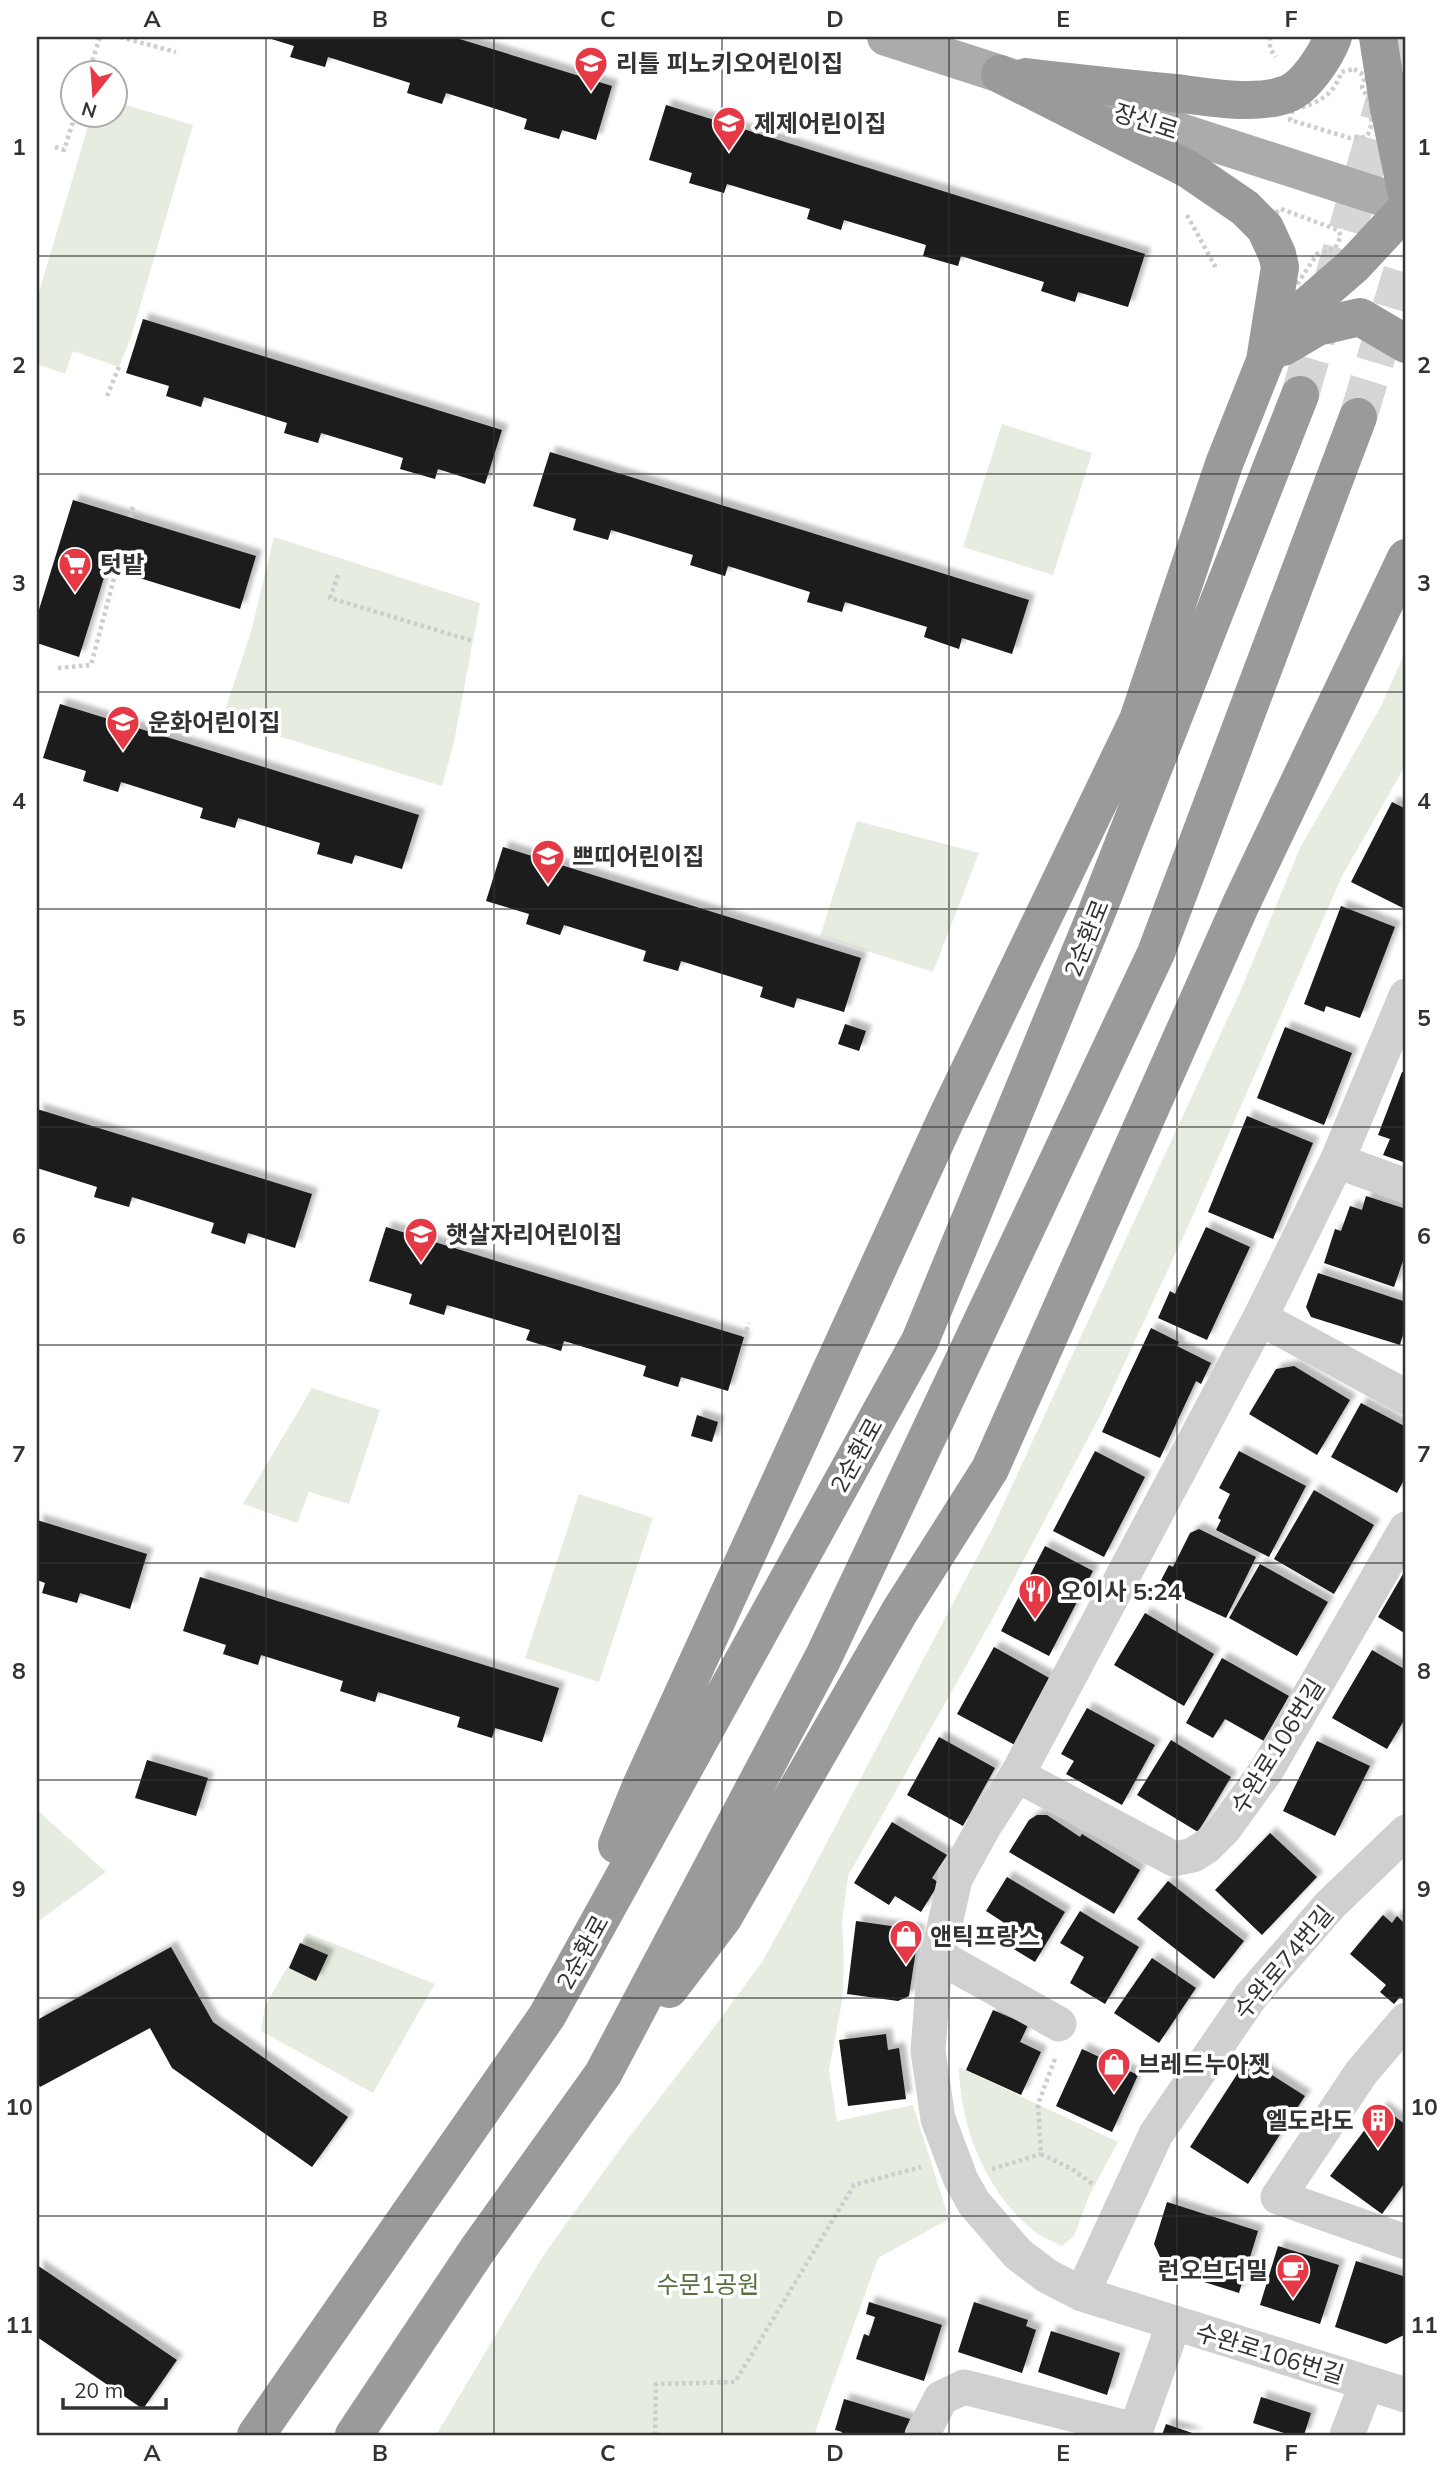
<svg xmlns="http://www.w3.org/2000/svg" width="1443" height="2472" font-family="Mulish,'Noto Sans KR',sans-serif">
<defs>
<filter id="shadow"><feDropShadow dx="6" dy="-6" stdDeviation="2" flood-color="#0004"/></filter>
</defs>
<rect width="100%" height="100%" fill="#fff"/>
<path fill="#e6ecdf" d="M 116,102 L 193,125 L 131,337 L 119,367 L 73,351 L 65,374 L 37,364 L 37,299 L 91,116 L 116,116 Z
M 1002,424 L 1092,453 L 1053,575 L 963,547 Z
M 274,537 L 480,603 L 454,742 L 442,786 L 222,719 L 251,632 Z
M 1406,650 L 1406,758 L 1401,773 L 1343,874 L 1190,1222 L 1101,1414 L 994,1616 L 848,1876 L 842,1923 L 844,1963 L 842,2001 L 829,2070 L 837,2121 L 913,2105 L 949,2219 L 878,2258 L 814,2435 L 436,2435 L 543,2256 L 620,2149 L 709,2034 L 762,1962 L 796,1901 L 992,1529 L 1240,992 L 1300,848 L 1380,708 Z
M 857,821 L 979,853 L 933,972 L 820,936 Z
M 312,1388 L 380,1410 L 349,1504 L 309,1492 L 297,1523 L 243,1504 Z
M 579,1494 L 653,1518 L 599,1682 L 525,1658 Z
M 37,1810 L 106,1872 L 37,1922 Z
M 307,1933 L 435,1984 L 373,2093 L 261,2031 L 265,2006 Z
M 959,2067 L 1118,2142 L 1088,2198 L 1074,2236 L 1062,2246 C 1052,2241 1041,2237 1033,2230 C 986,2192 960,2127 959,2067 Z"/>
<path fill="#1a1a1a" filter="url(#shadow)" d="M 265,37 L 453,37 L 612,86 L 596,140 L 562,130 L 559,139 L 524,129 L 527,119 L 446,93 L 442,104 L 407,93 L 410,83 L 328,57 L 325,67 L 290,57 L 294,46 Z
M 666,105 L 1145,254 L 1128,307 L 1078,292 L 1075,302 L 1041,291 L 1044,282 L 961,256 L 958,266 L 923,256 L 926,245 L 844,220 L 841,230 L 807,219 L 810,209 L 727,184 L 724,193 L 689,183 L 692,173 L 649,160 Z
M 143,319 L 502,430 L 485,484 L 438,469 L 435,479 L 400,469 L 403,458 L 321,433 L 318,443 L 284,433 L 287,423 L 204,397 L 201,407 L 166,396 L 169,386 L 126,373 Z
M 550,452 L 1029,600 L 1012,654 L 962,638 L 959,649 L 924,637 L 927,627 L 845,602 L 842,612 L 807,602 L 810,592 L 728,566 L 725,576 L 690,565 L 693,555 L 611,530 L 608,540 L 573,530 L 576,519 L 533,506 Z
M 73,500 L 256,556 L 240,609 L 107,568 L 79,657 L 37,643 L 37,616 Z
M 60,704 L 419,815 L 402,869 L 355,855 L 352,864 L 317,854 L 320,843 L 238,818 L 235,828 L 200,818 L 203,808 L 121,782 L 118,792 L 83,781 L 86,771 L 43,758 Z
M 1392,802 L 1406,809 L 1406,901 L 1403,908 L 1351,882 Z
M 503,847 L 861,958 L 844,1012 L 797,998 L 794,1008 L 760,997 L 763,987 L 681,961 L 678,971 L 643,961 L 646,951 L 564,925 L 560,935 L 526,924 L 529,914 L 486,901 Z
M 1341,906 L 1395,927 L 1360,1018 L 1326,1006 L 1324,1012 L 1304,1004 Z
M 845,1024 L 866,1031 L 859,1051 L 838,1044 Z
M 1285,1027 L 1352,1053 L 1324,1125 L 1257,1098 Z
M 1402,1072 L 1406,1073 L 1406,1163 L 1383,1155 L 1390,1139 L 1378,1135 Z
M 37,1109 L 312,1194 L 295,1248 L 248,1233 L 245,1244 L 211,1233 L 214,1223 L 132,1197 L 129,1207 L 94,1197 L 97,1187 L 37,1168 Z
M 1247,1116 L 1313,1143 L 1273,1239 L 1208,1212 Z
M 1366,1196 L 1406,1209 L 1406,1252 L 1394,1287 L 1324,1263 L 1335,1229 L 1341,1231 L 1350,1206 L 1362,1210 Z
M 386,1227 L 744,1337 L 728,1391 L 681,1377 L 678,1387 L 643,1376 L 646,1366 L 564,1341 L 561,1351 L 526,1340 L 530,1330 L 447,1305 L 444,1315 L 409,1304 L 412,1294 L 369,1281 Z
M 1206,1227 L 1250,1247 L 1207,1340 L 1158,1318 L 1170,1291 L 1175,1294 Z
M 1318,1273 L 1406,1302 L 1406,1324 L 1400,1345 L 1311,1317 L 1306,1307 Z
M 1151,1328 L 1179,1342 L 1177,1346 L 1211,1363 L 1201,1384 L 1196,1381 L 1160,1458 L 1102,1432 Z
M 1294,1366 L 1350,1400 L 1317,1455 L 1249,1414 L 1276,1369 Z
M 1361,1403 L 1406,1427 L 1406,1476 L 1397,1493 L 1331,1457 Z
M 697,1415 L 718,1422 L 712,1442 L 691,1436 Z
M 1095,1451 L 1145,1477 L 1104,1557 L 1053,1531 Z
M 1239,1451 L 1306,1486 L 1269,1557 L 1216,1530 L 1221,1520 L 1218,1518 L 1230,1494 L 1219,1488 Z
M 1314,1490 L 1374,1525 L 1334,1594 L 1274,1559 Z
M 37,1520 L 147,1554 L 130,1609 L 80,1593 L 77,1603 L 42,1593 L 45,1583 L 37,1580 Z
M 1199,1529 L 1256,1557 L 1226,1618 L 1158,1586 L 1169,1565 L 1173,1567 L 1190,1533 Z
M 1045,1546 L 1093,1571 L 1049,1656 L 1001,1631 Z
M 1260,1564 L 1328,1602 L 1297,1656 L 1229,1618 Z
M 1406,1569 L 1406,1634 L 1378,1617 Z
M 200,1577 L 559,1688 L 542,1742 L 495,1728 L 492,1738 L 457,1727 L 460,1717 L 378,1692 L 375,1702 L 340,1691 L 343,1681 L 261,1655 L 258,1665 L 223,1654 L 226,1645 L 183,1631 Z
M 1145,1613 L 1214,1654 L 1184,1706 L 1114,1665 Z
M 994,1647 L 1051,1679 L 1015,1745 L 957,1714 Z
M 1372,1650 L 1406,1670 L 1406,1717 L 1387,1749 L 1332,1718 Z
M 1222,1658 L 1289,1696 L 1264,1741 L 1225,1719 L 1213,1738 L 1186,1723 Z
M 1087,1708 L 1155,1745 L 1122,1805 L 1066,1774 L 1074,1761 L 1061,1754 Z
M 939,1737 L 995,1768 L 963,1826 L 907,1795 Z
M 1171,1740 L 1231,1777 L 1198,1832 L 1137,1795 Z
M 1317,1741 L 1370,1766 L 1335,1836 L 1283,1811 Z
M 147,1760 L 208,1778 L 196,1816 L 135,1798 Z
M 1037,1815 L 1047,1815 L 1080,1837 L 1082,1834 L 1140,1870 L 1114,1914 L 1009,1852 L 1029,1820 Z
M 892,1822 L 947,1855 L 932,1878 L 939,1883 L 921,1912 L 895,1896 L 889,1905 L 854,1883 Z
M 1270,1833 L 1317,1877 L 1262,1935 L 1215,1890 Z
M 1007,1877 L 1065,1912 L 1035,1962 L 994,1937 L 1003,1922 L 986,1911 Z
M 1168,1881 L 1244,1941 L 1214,1979 L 1137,1919 Z
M 1080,1911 L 1139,1947 L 1105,2004 L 1070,1983 L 1084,1957 L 1060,1943 Z
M 1383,1915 L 1392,1923 L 1397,1916 L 1406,1925 L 1406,2002 L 1400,1997 L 1394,2004 L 1380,1992 L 1386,1985 L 1350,1954 Z
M 856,1921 L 919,1930 L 909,1996 L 898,2001 L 847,1994 Z
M 300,1943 L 328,1955 L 316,1981 L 289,1968 Z
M 171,1947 L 213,2022 L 348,2117 L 312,2167 L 172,2068 L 150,2028 L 40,2087 L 37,2082 L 37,2020 Z
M 1152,1958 L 1196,1988 L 1159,2043 L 1114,2013 Z
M 993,2010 L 1028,2025 L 1020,2042 L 1041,2052 L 1021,2095 L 966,2070 Z
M 886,2034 L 888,2050 L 899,2048 L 906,2099 L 848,2106 L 839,2040 Z
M 1082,2049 L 1138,2075 L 1112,2132 L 1056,2106 Z
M 1247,2059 L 1305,2096 L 1248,2184 L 1190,2147 Z
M 1382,2107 L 1406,2125 L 1406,2181 L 1382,2214 L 1330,2176 Z
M 1167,2202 L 1258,2231 L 1239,2293 L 1166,2270 L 1154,2244 Z
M 1278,2246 L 1339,2265 L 1320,2324 L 1260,2305 Z
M 1356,2261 L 1406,2277 L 1406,2334 L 1386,2344 L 1335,2327 Z
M 37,2265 L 177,2360 L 143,2409 L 37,2337 Z
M 869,2302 L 942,2325 L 924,2381 L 856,2359 L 864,2334 L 869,2336 L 875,2317 L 866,2314 Z
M 974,2302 L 1028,2320 L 1026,2326 L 1036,2330 L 1022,2373 L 958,2352 Z
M 1051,2331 L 1120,2353 L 1107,2395 L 1038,2372 Z
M 1261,2397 L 1311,2413 L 1304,2435 L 1290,2435 L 1253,2423 Z
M 844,2399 L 910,2419 L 905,2435 L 841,2435 L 842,2432 L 835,2430 Z
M 1166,2424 L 1198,2435 L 1162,2435 Z"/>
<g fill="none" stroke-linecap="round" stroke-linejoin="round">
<path stroke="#d6d6d6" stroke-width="38" stroke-dasharray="38 19" stroke-linecap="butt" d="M 1300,395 L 1403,37
M 1358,417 L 1406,259"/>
<path stroke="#cdcdcd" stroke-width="4.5" stroke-dasharray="3.5 3.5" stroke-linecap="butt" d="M 120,37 L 176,52
M 1270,37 L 1270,49 L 1276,57
M 1354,69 L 1361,73 L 1364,80 L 1362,88 C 1371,100 1376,125 1366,137 L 1350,138 L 1290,120 L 1293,109 C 1316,105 1335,95 1341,72 Z
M 88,74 L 100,37
M 55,147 L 64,150 L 75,116
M 1281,209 L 1338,230 L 1341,236 L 1335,249 L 1317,254 L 1296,286 L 1290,284 C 1290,255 1285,242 1269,218 Z
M 1187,215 L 1216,268
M 107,396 L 119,367
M 130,517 L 133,507
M 338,575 L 330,598 L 473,641
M 58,668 L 91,665 L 116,571
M 744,1337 L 749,1323
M 1055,2059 L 1038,2104 L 1041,2154 L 1072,2169 L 1094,2185
M 992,2169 L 1041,2154
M 655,2435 L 656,2384 L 735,2382 L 854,2185 L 921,2167"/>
<path stroke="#d0d0d0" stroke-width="35" d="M 1406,996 L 1337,1161 L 1260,1318 L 1017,1775 L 983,1828 L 955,1879 L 934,1973 L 928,2051 L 938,2119 L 961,2180 L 974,2203 L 1018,2254 L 1047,2276 L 1082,2294 L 1406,2395
M 1337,1161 L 1406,1186
M 1260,1318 L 1406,1397
M 1017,1775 L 1174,1859 L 1193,1855 L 1207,1846 L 1224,1829 L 1266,1771 L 1406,1529
M 938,1956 L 1059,2024
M 1406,2020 L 1361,2073 L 1278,2197 L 1406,2242
M 1082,2294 L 1156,2134 L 1251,1996 L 1330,1905 L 1406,1832
M 922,2435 L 941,2398 L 964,2387 L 1135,2430
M 1134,2435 L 1174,2323
M 1347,2435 L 1367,2383"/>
<path stroke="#ababab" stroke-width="38" d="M 886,37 L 1406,205"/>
<path stroke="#9a9a9a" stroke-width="38" d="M 1378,37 L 1389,108 L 1406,190
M 1026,77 C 1076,83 1125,88 1175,93 C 1208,97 1257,106 1287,94 C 1306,87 1326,55 1333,37
M 1283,347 L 1317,327 L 1360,317 L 1406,344
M 1269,355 L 1293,318 L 1353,266 L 1406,209
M 617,1845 L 641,1786 L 947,1117 L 1138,720 L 1224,464 L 1265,361 L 1280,267 L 1277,254 L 1265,228 L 1245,208 L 1188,169 L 1000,74
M 669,1989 L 723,1918 L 900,1611 L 990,1469 L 1241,904 L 1406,558
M 256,2435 L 547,2016 L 920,1341 L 1096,914 L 1300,395
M 354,2435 L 478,2249 L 603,2074 L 823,1658 L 1156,953 L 1358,417"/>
</g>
<path fill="none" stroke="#333" stroke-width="2" stroke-opacity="0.55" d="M 266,37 L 266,2435M 494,37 L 494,2435M 722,37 L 722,2435M 949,37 L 949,2435M 1177,37 L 1177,2435M 37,256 L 1406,256M 37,474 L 1406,474M 37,692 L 1406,692M 37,909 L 1406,909M 37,1127 L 1406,1127M 37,1345 L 1406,1345M 37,1563 L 1406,1563M 37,1780 L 1406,1780M 37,1998 L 1406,1998M 37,2216 L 1406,2216"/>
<defs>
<symbol id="school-pin" viewBox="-11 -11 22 30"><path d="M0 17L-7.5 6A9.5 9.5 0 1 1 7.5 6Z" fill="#e63946" stroke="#fff"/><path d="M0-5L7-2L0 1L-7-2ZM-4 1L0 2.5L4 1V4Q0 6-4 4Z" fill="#fff"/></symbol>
<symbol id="supermarket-pin" viewBox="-11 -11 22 30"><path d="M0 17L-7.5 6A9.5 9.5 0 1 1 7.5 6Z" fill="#e63946" stroke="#fff"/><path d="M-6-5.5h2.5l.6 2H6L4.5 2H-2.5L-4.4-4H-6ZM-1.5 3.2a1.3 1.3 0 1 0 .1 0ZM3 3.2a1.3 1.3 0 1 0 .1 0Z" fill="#fff"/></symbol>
<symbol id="restaurant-pin" viewBox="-11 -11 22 30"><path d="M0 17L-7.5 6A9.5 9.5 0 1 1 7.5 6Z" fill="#e63946" stroke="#fff"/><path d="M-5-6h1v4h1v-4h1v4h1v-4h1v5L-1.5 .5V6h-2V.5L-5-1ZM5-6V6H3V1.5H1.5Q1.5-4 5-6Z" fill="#fff"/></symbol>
<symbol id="shop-pin" viewBox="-11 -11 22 30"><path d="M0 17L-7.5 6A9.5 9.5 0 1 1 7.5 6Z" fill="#e63946" stroke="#fff"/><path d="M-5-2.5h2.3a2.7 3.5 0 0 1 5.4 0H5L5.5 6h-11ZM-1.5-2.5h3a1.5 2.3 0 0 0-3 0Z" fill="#fff"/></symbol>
<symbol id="building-pin" viewBox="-11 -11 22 30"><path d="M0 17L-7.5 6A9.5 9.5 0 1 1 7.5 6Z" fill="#e63946" stroke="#fff"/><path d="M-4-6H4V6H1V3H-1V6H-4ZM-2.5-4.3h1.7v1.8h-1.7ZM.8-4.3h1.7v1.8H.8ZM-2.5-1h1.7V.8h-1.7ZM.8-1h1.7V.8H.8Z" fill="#fff"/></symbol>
<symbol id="cafe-pin" viewBox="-11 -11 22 30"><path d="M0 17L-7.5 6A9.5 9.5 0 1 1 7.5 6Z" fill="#e63946" stroke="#fff"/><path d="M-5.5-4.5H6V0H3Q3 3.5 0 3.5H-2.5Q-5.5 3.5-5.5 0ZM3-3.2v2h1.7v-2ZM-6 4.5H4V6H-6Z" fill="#fff"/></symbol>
</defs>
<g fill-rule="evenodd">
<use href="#school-pin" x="572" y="44" width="38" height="52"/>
<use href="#school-pin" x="710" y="104" width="38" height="52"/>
<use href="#supermarket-pin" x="56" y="545" width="38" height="52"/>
<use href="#school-pin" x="104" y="703" width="38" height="52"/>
<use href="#school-pin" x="529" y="837" width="38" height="52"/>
<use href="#school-pin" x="402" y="1215" width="38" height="52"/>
<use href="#restaurant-pin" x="1016" y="1572" width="38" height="52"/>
<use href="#shop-pin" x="887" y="1917" width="38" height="52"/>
<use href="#shop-pin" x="1095" y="2045" width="38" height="52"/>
<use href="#building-pin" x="1359" y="2101" width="38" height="52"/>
<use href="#cafe-pin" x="1274" y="2251" width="38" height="52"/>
</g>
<g text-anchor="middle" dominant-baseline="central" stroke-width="7" stroke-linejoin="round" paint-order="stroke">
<g font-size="24" font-weight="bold" fill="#333" stroke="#fff" text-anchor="start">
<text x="616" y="63">리틀 피노키오어린이집</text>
<text x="754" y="123">제제어린이집</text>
<text x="100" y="564">텃밭</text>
<text x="148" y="722">운화어린이집</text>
<text x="572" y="856">쁘띠어린이집</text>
<text x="446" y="1234">햇살자리어린이집</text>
<text x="1060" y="1591">오이사 5:24</text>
<text x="930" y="1936">앤틱프랑스</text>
<text x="1138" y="2064">브레드누아젯</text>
<text x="1354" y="2120" text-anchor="end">엘도라도</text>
<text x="1268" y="2270" text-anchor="end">런오브더밀</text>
</g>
<g font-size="24" fill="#333" stroke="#fff">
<text transform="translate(1146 121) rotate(18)">장신로</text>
<text transform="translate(1086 938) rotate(-68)">2순환로</text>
<text transform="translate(856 1455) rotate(-61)">2순환로</text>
<text transform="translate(1277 1746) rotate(-58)">수완로106번길</text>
<text transform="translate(582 1952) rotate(-61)">2순환로</text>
<text transform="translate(1283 1962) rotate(-50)">수완로74번길</text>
<text transform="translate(1270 2353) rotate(17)">수완로106번길</text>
</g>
<g font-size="24" fill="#56703f" stroke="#fff">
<text x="708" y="2284">수문1공원</text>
</g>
</g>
<rect width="1443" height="2472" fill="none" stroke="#ffffff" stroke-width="77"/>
<g transform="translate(94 94) rotate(197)"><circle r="33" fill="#ffffff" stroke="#adadad" stroke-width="2"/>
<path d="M0-5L12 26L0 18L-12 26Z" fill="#e63946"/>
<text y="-10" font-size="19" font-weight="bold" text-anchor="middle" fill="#333333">N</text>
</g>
<path d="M63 2398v10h103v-10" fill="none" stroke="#333333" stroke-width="3.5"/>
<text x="74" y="2398" font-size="21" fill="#333333" stroke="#ffffff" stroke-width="5" paint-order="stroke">20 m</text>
<rect x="38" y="38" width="1366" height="2396" fill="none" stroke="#333" stroke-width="2.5"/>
<g font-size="23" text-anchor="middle" font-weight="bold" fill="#333">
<text x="152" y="27">A</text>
<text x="380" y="27">B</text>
<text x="608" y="27">C</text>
<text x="835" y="27">D</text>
<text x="1063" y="27">E</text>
<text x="1291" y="27">F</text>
<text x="19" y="155">1</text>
<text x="1424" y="155">1</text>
<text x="19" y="373">2</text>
<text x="1424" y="373">2</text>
<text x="19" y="591">3</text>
<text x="1424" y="591">3</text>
<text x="19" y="809">4</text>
<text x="1424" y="809">4</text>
<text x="19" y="1026">5</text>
<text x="1424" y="1026">5</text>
<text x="19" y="1244">6</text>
<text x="1424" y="1244">6</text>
<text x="19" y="1462">7</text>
<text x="1424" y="1462">7</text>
<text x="19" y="1679">8</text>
<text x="1424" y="1679">8</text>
<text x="19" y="1897">9</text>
<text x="1424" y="1897">9</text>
<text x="19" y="2115">10</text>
<text x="1424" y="2115">10</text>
<text x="19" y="2333">11</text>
<text x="1424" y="2333">11</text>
<text x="152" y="2461">A</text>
<text x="380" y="2461">B</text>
<text x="608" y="2461">C</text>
<text x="835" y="2461">D</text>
<text x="1063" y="2461">E</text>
<text x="1291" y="2461">F</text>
</g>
</svg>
